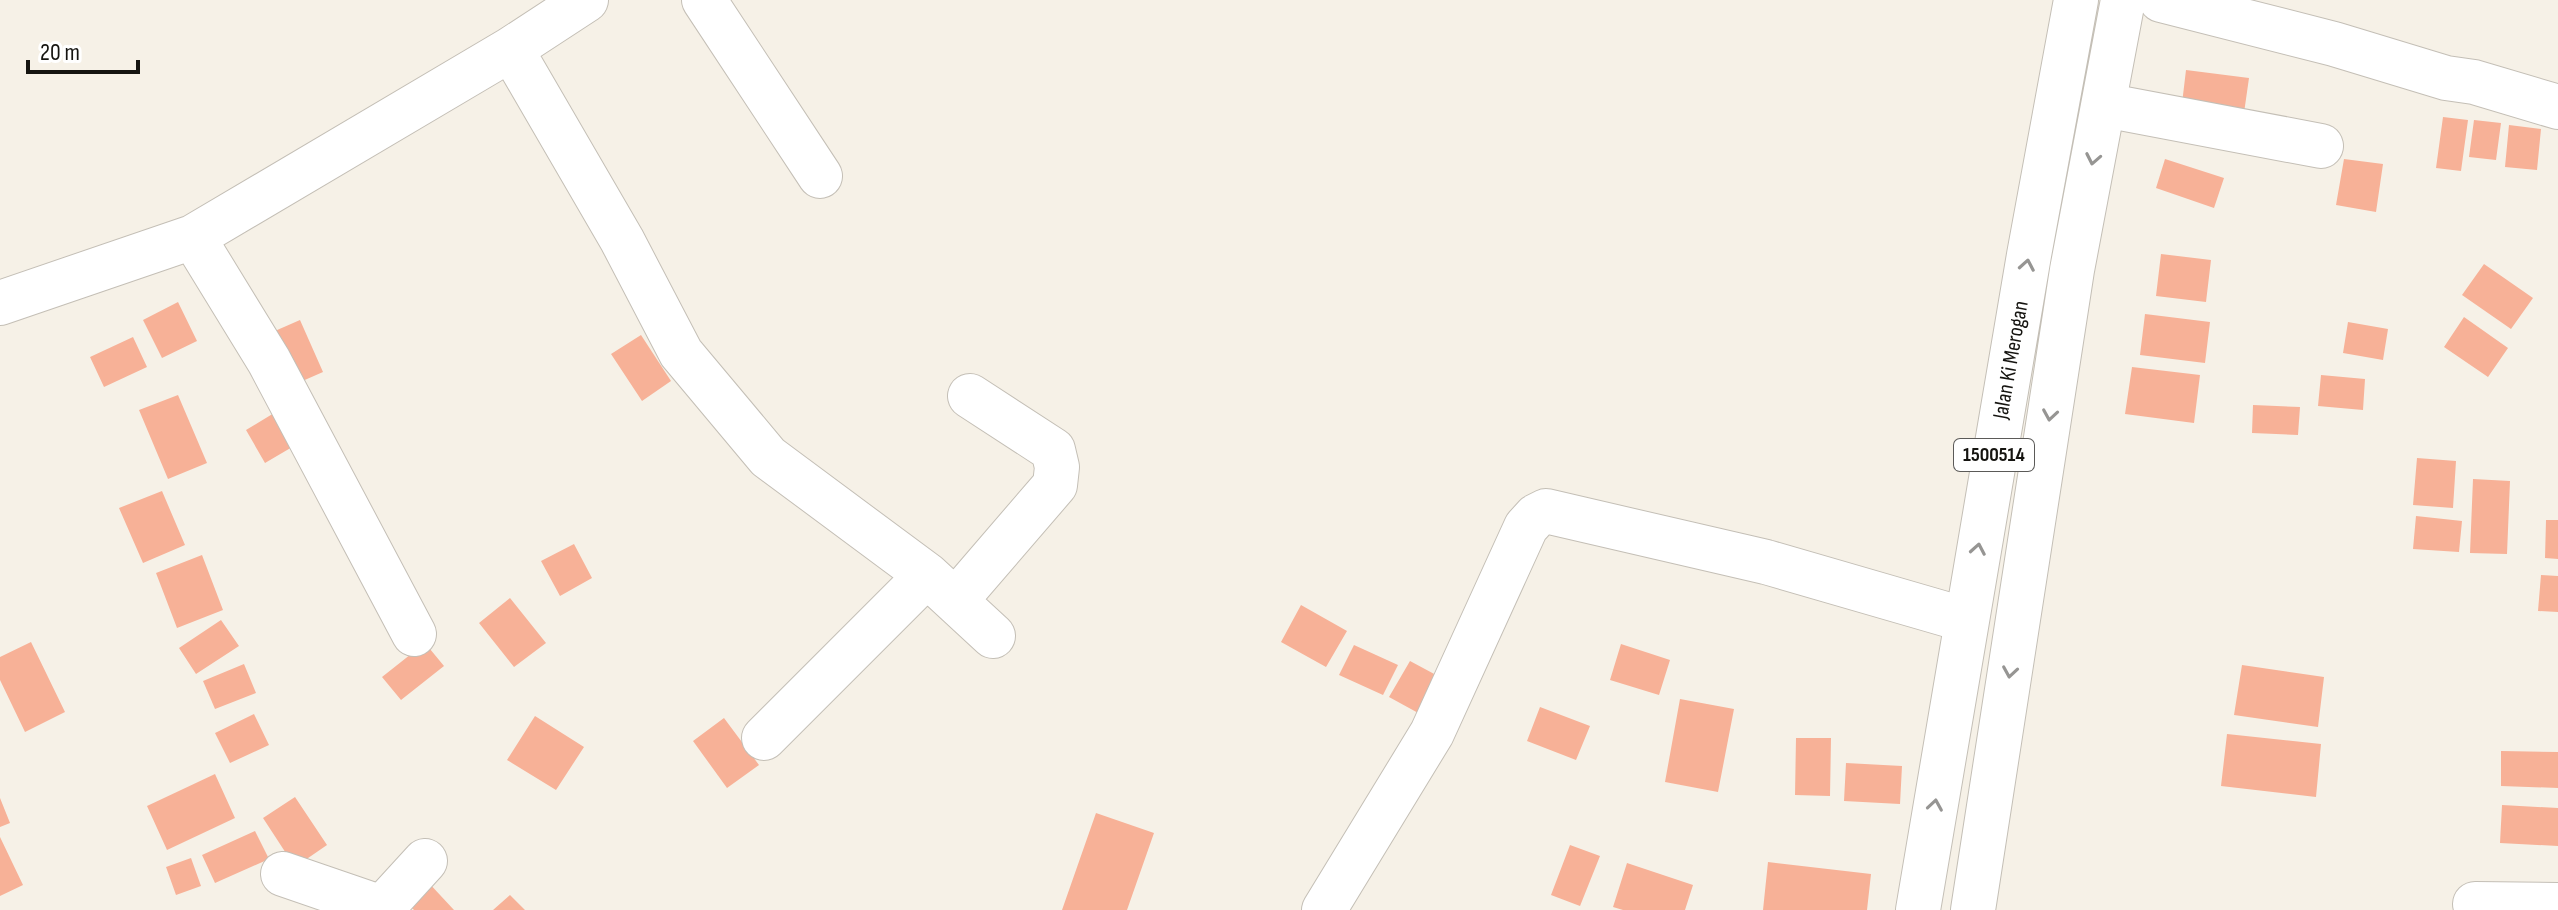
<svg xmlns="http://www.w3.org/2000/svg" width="2558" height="910" font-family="'Sofia Sans Condensed',sans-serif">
<rect width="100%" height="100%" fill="#f6f1e7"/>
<path fill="#f7b197" d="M 2186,70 L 2249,78 L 2243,120 L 2181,112 Z
M 2443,117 L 2468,120 L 2461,171 L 2436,168 Z
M 2474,120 L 2501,123 L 2496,160 L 2469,157 Z
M 2509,125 L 2541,129 L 2537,170 L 2505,167 Z
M 2165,159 L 2224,178 L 2214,208 L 2156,188 Z
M 2344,159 L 2383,164 L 2376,212 L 2336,205 Z
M 2161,254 L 2211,260 L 2206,302 L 2156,296 Z
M 2484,264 L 2533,298 L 2511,329 L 2462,295 Z
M 178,302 L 197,341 L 162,358 L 143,320 Z
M 2145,314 L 2210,322 L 2205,363 L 2140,355 Z
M 2464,317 L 2508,348 L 2488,377 L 2444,347 Z
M 300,320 L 323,372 L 291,386 L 268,334 Z
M 2348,322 L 2388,329 L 2383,360 L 2343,353 Z
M 641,335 L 671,381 L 642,401 L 611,354 Z
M 133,337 L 147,367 L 104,387 L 90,357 Z
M 2132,367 L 2200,375 L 2194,423 L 2125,414 Z
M 2321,375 L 2365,379 L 2363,410 L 2318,406 Z
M 178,395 L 207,463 L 168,479 L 139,410 Z
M 2253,405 L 2300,407 L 2298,435 L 2252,433 Z
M 279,410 L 299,443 L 265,463 L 246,430 Z
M 2417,458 L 2456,461 L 2453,508 L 2413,505 Z
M 2473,479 L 2510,481 L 2507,554 L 2470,553 Z
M 162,491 L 185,545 L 143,563 L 119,508 Z
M 2416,516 L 2462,521 L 2459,552 L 2413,549 Z
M 2546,520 L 2558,520 L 2558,559 L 2545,558 Z
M 574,544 L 592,578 L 560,596 L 541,561 Z
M 202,555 L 223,610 L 177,628 L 156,573 Z
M 2541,575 L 2558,576 L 2558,612 L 2538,611 Z
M 510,598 L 546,643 L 514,667 L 479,623 Z
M 1301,605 L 1347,631 L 1326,667 L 1281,642 Z
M 221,620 L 239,646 L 196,674 L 179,648 Z
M 31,642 L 65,712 L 25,732 L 0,680 L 0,657 Z
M 425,643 L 444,666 L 401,700 L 382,677 Z
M 1621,644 L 1670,660 L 1659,695 L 1610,680 Z
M 1354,645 L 1398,665 L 1383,695 L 1339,675 Z
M 1410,661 L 1451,683 L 1431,720 L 1389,697 Z
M 244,664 L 256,693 L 215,709 L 203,681 Z
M 2242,665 L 2324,677 L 2318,727 L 2234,715 Z
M 1680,699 L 1734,709 L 1718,792 L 1665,782 Z
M 1540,707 L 1590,726 L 1576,760 L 1527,741 Z
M 254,714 L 269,745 L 230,763 L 215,733 Z
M 535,716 L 584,747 L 556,790 L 507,760 Z
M 724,718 L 759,765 L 727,788 L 693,741 Z
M 2227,734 L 2321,744 L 2316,797 L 2221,786 Z
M 1796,738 L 1831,738 L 1830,796 L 1795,795 Z
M 2501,751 L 2558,752 L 2558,788 L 2501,786 Z
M 1846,763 L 1902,766 L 1900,804 L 1844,801 Z
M 215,774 L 235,818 L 167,850 L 147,806 Z
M 295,797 L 327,845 L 295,867 L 263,818 Z
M 0,798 L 10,823 L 0,827 Z
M 2502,805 L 2558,808 L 2558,846 L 2500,843 Z
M 1096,813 L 1154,833 L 1127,910 L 1062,910 Z
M 255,831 L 269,859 L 215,883 L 202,855 Z
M 0,837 L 23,885 L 0,896 Z
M 1570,845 L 1600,856 L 1580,906 L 1551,895 Z
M 191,858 L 201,886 L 176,895 L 166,867 Z
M 1768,862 L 1871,874 L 1867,910 L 1763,910 Z
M 1627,863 L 1693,885 L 1685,910 L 1623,910 L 1613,907 Z
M 427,881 L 454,910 L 414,910 L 405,901 Z
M 510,895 L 525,910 L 493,910 Z"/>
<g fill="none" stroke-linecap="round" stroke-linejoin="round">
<defs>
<path id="minor" d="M 704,0 L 820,176
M 2161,0 L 2334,44 L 2446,78 L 2474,82 L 2558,107
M 511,49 L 622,240 L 681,353 L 768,457 L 927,575 L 993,636
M 2104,105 L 2321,146
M 193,237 L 269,361 L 414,634
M 0,303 L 193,237 L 511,49 L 586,0
M 956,600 L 1055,485 L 1057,467 L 1053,450 L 970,396
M 764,738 L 927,575
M 283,874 L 388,910
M 2475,904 L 2558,905
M 382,908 L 425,861
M 1324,910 L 1432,733 L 1526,527 L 1536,516 L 1546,511 L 1766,562 L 1966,620"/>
<path id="highway" d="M 1918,910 L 2029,255 L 2076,0
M 1973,910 L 2072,270 L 2123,0"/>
</defs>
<use href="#minor" stroke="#c4bfb6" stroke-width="46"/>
<use href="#highway" stroke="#c4bfb6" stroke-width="46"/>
<use href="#minor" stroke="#fff" stroke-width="44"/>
<use href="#highway" stroke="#fff" stroke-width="44"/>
</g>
<defs><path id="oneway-chevron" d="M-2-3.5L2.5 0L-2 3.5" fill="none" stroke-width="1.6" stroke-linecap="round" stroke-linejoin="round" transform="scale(2)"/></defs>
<g stroke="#969593">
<use href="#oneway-chevron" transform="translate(2093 159) rotate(101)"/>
<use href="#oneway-chevron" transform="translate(2027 265) rotate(-80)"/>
<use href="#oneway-chevron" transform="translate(2050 415) rotate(99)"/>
<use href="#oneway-chevron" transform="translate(1978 549) rotate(-80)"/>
<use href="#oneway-chevron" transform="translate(2010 672) rotate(99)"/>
<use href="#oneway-chevron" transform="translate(1935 805) rotate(-81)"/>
</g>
<g text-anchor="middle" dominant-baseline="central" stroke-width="6" stroke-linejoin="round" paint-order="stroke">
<rect fill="#fff" stroke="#5b5a58" stroke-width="2" x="1954" y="439" width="80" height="32" rx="6"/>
<g font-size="20" font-weight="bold" fill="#151410">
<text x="1994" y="455">1500514</text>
</g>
<g font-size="22" fill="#151410" stroke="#fff">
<text transform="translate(2011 360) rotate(-80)">Jalan Ki Merogan</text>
</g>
</g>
<path d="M28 60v12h110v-12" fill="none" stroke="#151410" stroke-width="4"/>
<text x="40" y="60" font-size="24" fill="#151410" stroke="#ffffff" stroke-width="6" paint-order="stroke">20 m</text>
</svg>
